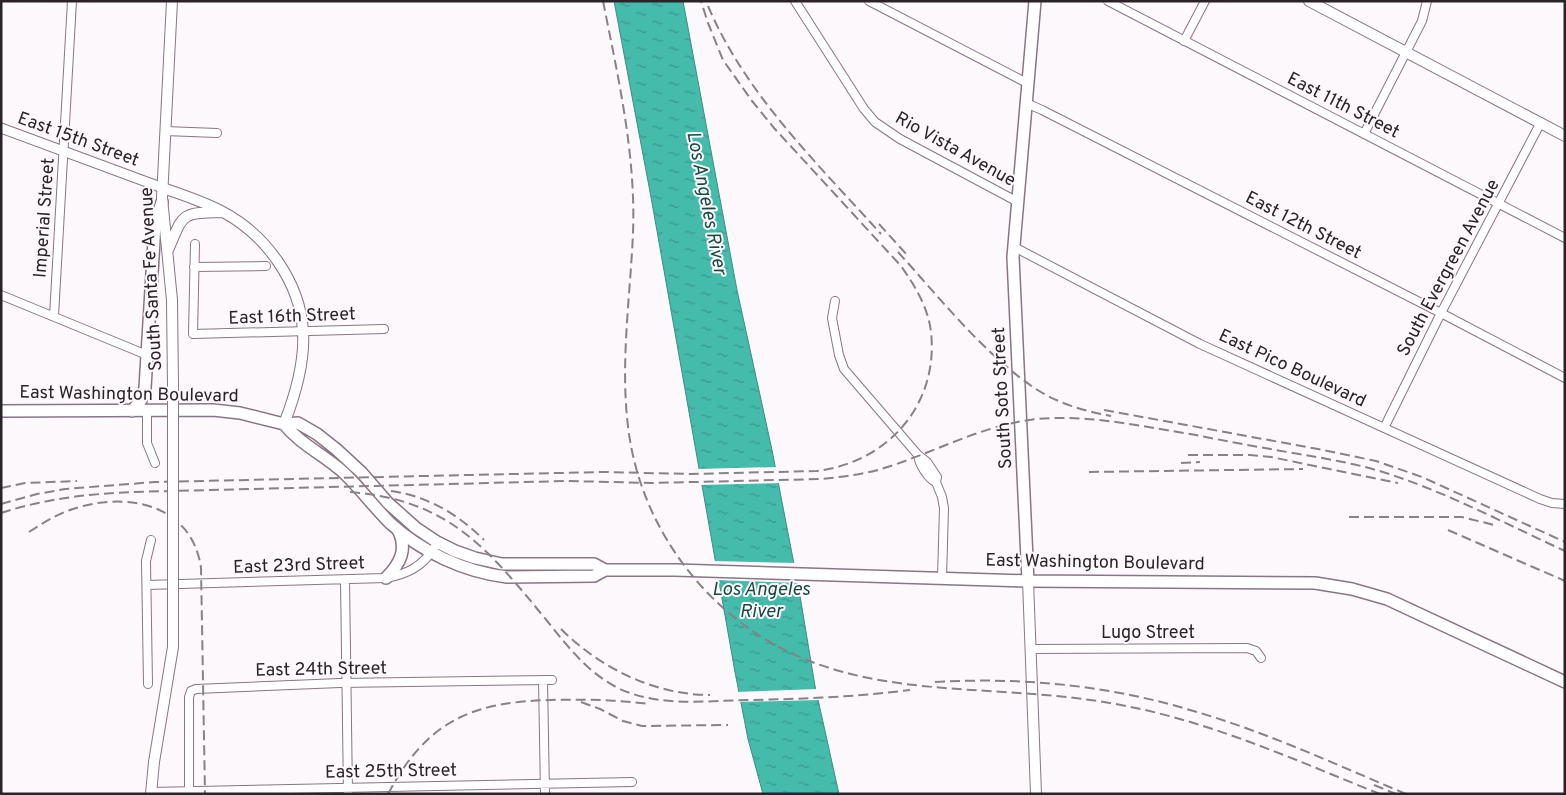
<svg xmlns="http://www.w3.org/2000/svg" width="1566" height="795" font-family="Overpass,sans-serif">
<defs>
<pattern id="water-ripples" width="26" height="14" patternUnits="userSpaceOnUse" patternTransform="scale(1.25)"><rect width="26" height="14" fill="#44bbab"/><path d="M2 4q2-2 4 0t4 0M15 11q2-2 4 0t4 0" fill="none" stroke="#39988b"/></pattern>
</defs>
<rect width="100%" height="100%" fill="#fdf8fc"/>
<path fill="url(#water-ripples)" stroke="#3c8d84" d="M 614,1 L 683,1 L 737,290 L 772,450 L 799,590 L 815,686 L 839,794 L 763,794 L 748,739 L 735,672 L 651,197 Z"/>
<path fill="#fdf8fc" d="M 778,467 L 781,483 L 699,485 L 696,469 Z
M 712,561 L 796,563 L 800,583 L 716,580 Z
M 818,689 L 820,700 L 738,702 L 736,692 Z"/>
<g fill="none" stroke-linecap="round" stroke-linejoin="round">
<defs>
<path id="minor" d="M 795,1 L 864,109 L 875,122 L 900,139 L 1018,202
M 869,1 L 1027,83
M 1108,1 L 1565,238
M 1184,41 L 1205,1
M 1026,103 L 1042,110 L 1441,313 L 1565,378
M 165,131 L 217,133
M 1364,134 L 1422,21 L 1427,1
M 195,244 L 193,334 L 384,329
M 1014,247 L 1200,344 L 1540,499 L 1552,503 L 1565,504
M 194,267 L 266,266
M 1,295 L 147,355
M 835,301 L 832,318 L 839,355 L 844,369 L 918,455 L 927,462 L 937,477 L 936,482 L 942,497 L 944,508 L 942,578
M 54,316 L 72,1
M 147,411 L 147,443 L 155,463
M 1384,428 L 1441,313 L 1541,122
M 918,455 C 919,464 928,479 936,482
M 345,580 L 348,794
M 147,585 L 386,578 C 407,574 422,567 434,548
M 1031,649 L 1247,648 L 1256,651 L 1261,658
M 543,680 L 545,794
M 148,684 L 146,561 L 151,540
M 151,792 L 632,782
M 189,792 L 189,697 L 191,691 L 196,689 L 340,683 L 552,680"/>
<path id="tertiary" d="M 1,128 L 163,188"/>
<path id="secondary" d="M 172,1 L 162,198 L 172,300 L 173,387
M 1309,1 L 1565,136
M 163,188 C 183,195 205,202 223,212 C 266,235 300,282 303,331 C 305,362 295,396 284,424
M 168,250 C 184,213 180,213 222,212
M 1028,581 L 1036,794
M 151,794 L 154,762 L 173,647 L 173,602"/>
<path id="primary" d="M 1,411 L 213,410 L 240,413 L 284,424 L 298,423 L 317,434 L 336,449 L 362,473 L 388,503 L 416,528 L 437,542 L 455,551 L 475,558 L 502,564 L 594,564 L 605,570
M 132,411 L 141,400 L 145,388 L 155,224 L 162,202
M 284,424 C 300,444 324,455 343,472 C 360,488 374,507 390,523 C 422,552 464,572 507,577 L 594,576 L 605,570 L 675,570 L 1028,581 L 1315,583 L 1352,589 L 1387,599 L 1565,682
M 386,578 C 400,564 408,549 398,530
M 1028,581 L 1013,257 L 1035,1"/>
</defs>
<use href="#minor" stroke="#8a7585" stroke-width="10"/>
<use href="#tertiary" stroke="#8a7585" stroke-width="11"/>
<use href="#secondary" stroke="#8a7585" stroke-width="12"/>
<use href="#primary" stroke="#8a7585" stroke-width="14"/>
<use href="#minor" stroke="#fff" stroke-width="8"/>
<use href="#tertiary" stroke="#fff" stroke-width="9"/>
<use href="#secondary" stroke="#fff" stroke-width="10"/>
<use href="#primary" stroke="#fff" stroke-width="11"/>
<path stroke="#888186" stroke-width="2" stroke-dasharray="10 5" stroke-linecap="butt" d="M 603,1 C 618,77 636,154 633,233 C 630,303 618,376 631,446 C 641,499 666,547 702,587 C 820,715 970,676 1121,705 C 1212,722 1295,760 1380,794
M 708,6 C 746,95 817,163 881,234
M 879,224 L 908,256
M 898,252 C 940,298 982,352 1033,387 C 1056,403 1084,411 1111,416
M 1104,410 L 1318,449 L 1376,461 L 1422,477 L 1565,542
M 1188,455 L 1250,455 L 1271,457 L 1398,483
M 1181,463 L 1200,462
M 1089,472 L 1303,469
M 1,488 L 25,483 L 77,481
M 391,491 C 427,496 458,514 484,540
M 350,492 C 450,500 488,549 548,622 C 569,648 589,674 620,689 C 660,707 704,701 747,700 C 802,699 855,697 910,690
M 1,504 L 37,494 L 65,489 L 155,482 L 604,472 L 691,474 L 816,471 C 887,463 939,405 931,332 C 928,307 915,286 901,266 L 774,128 L 752,101 L 723,60 L 708,23 L 701,1
M 1,513 C 44,499 87,494 132,492 L 568,481 L 651,483 L 821,479 C 840,477 859,475 878,470 C 932,454 981,425 1037,419 C 1088,414 1145,427 1196,435 C 1230,442 1264,448 1299,454 C 1328,459 1358,464 1386,473 C 1448,493 1506,524 1565,551
M 1349,517 L 1462,517 L 1494,525
M 1448,530 L 1565,581
M 29,532 C 43,523 57,514 73,509 C 127,491 192,504 201,568 L 205,794
M 561,629 C 600,668 655,695 710,695
M 935,682 C 1021,677 1107,685 1190,710 C 1264,731 1335,764 1406,794
M 581,702 L 600,709 L 623,721 L 642,726 L 728,725
M 1374,785 L 1396,794
M 388,794 C 427,721 471,702 551,700 C 585,699 617,700 650,704"/>
<defs>
<path id="secondary-bridge" d="M 173,602 L 173,387"/>
</defs>
<use href="#secondary-bridge" stroke="#8a7585" stroke-width="12" stroke-linecap="butt"/>
<use href="#secondary-bridge" stroke="#fff" stroke-width="10"/>
</g>
<g text-anchor="middle" dominant-baseline="central" stroke-width="4" stroke-linejoin="round" paint-order="stroke">
<g font-size="18" fill="#2b2329" stroke="#fdf8fc">
<text transform="translate(1343 106) rotate(27)">East 11th Street</text>
<text transform="translate(78 140) rotate(20)">East 15th Street</text>
<text transform="translate(955 150) rotate(29)">Rio Vista Avenue</text>
<text transform="translate(45 218) rotate(-86)">Imperial Street</text>
<text transform="translate(1303 226) rotate(27)">East 12th Street</text>
<text transform="translate(1449 268) rotate(-62)">South Evergreen Avenue</text>
<text transform="translate(152 279) rotate(-93)">South Santa Fe Avenue</text>
<text transform="translate(292 317) rotate(-2)">East 16th Street</text>
<text transform="translate(1292 369) rotate(25)">East Pico Boulevard</text>
<text transform="translate(129 395) rotate(1)">East Washington Boulevard</text>
<text transform="translate(1003 398) rotate(-93)">South Soto Street</text>
<text transform="translate(1095 563) rotate(1)">East Washington Boulevard</text>
<text transform="translate(299 566) rotate(-2)">East 23rd Street</text>
<text x="1148" y="633">Lugo Street</text>
<text transform="translate(321 670) rotate(-1)">East 24th Street</text>
<text transform="translate(391 772) rotate(-1)">East 25th Street</text>
</g>
<g font-size="19" font-style="italic" fill="#154941" stroke="#fdf8fc">
<text transform="translate(706 203) rotate(79)">Los Angeles River</text>
<text x="761" y="590">Los Angeles<tspan x="761" dy="22">River</tspan></text>
</g>
</g>
<rect width="1566" height="795" fill="none" stroke="#2b2329" stroke-width="5"/>
</svg>
